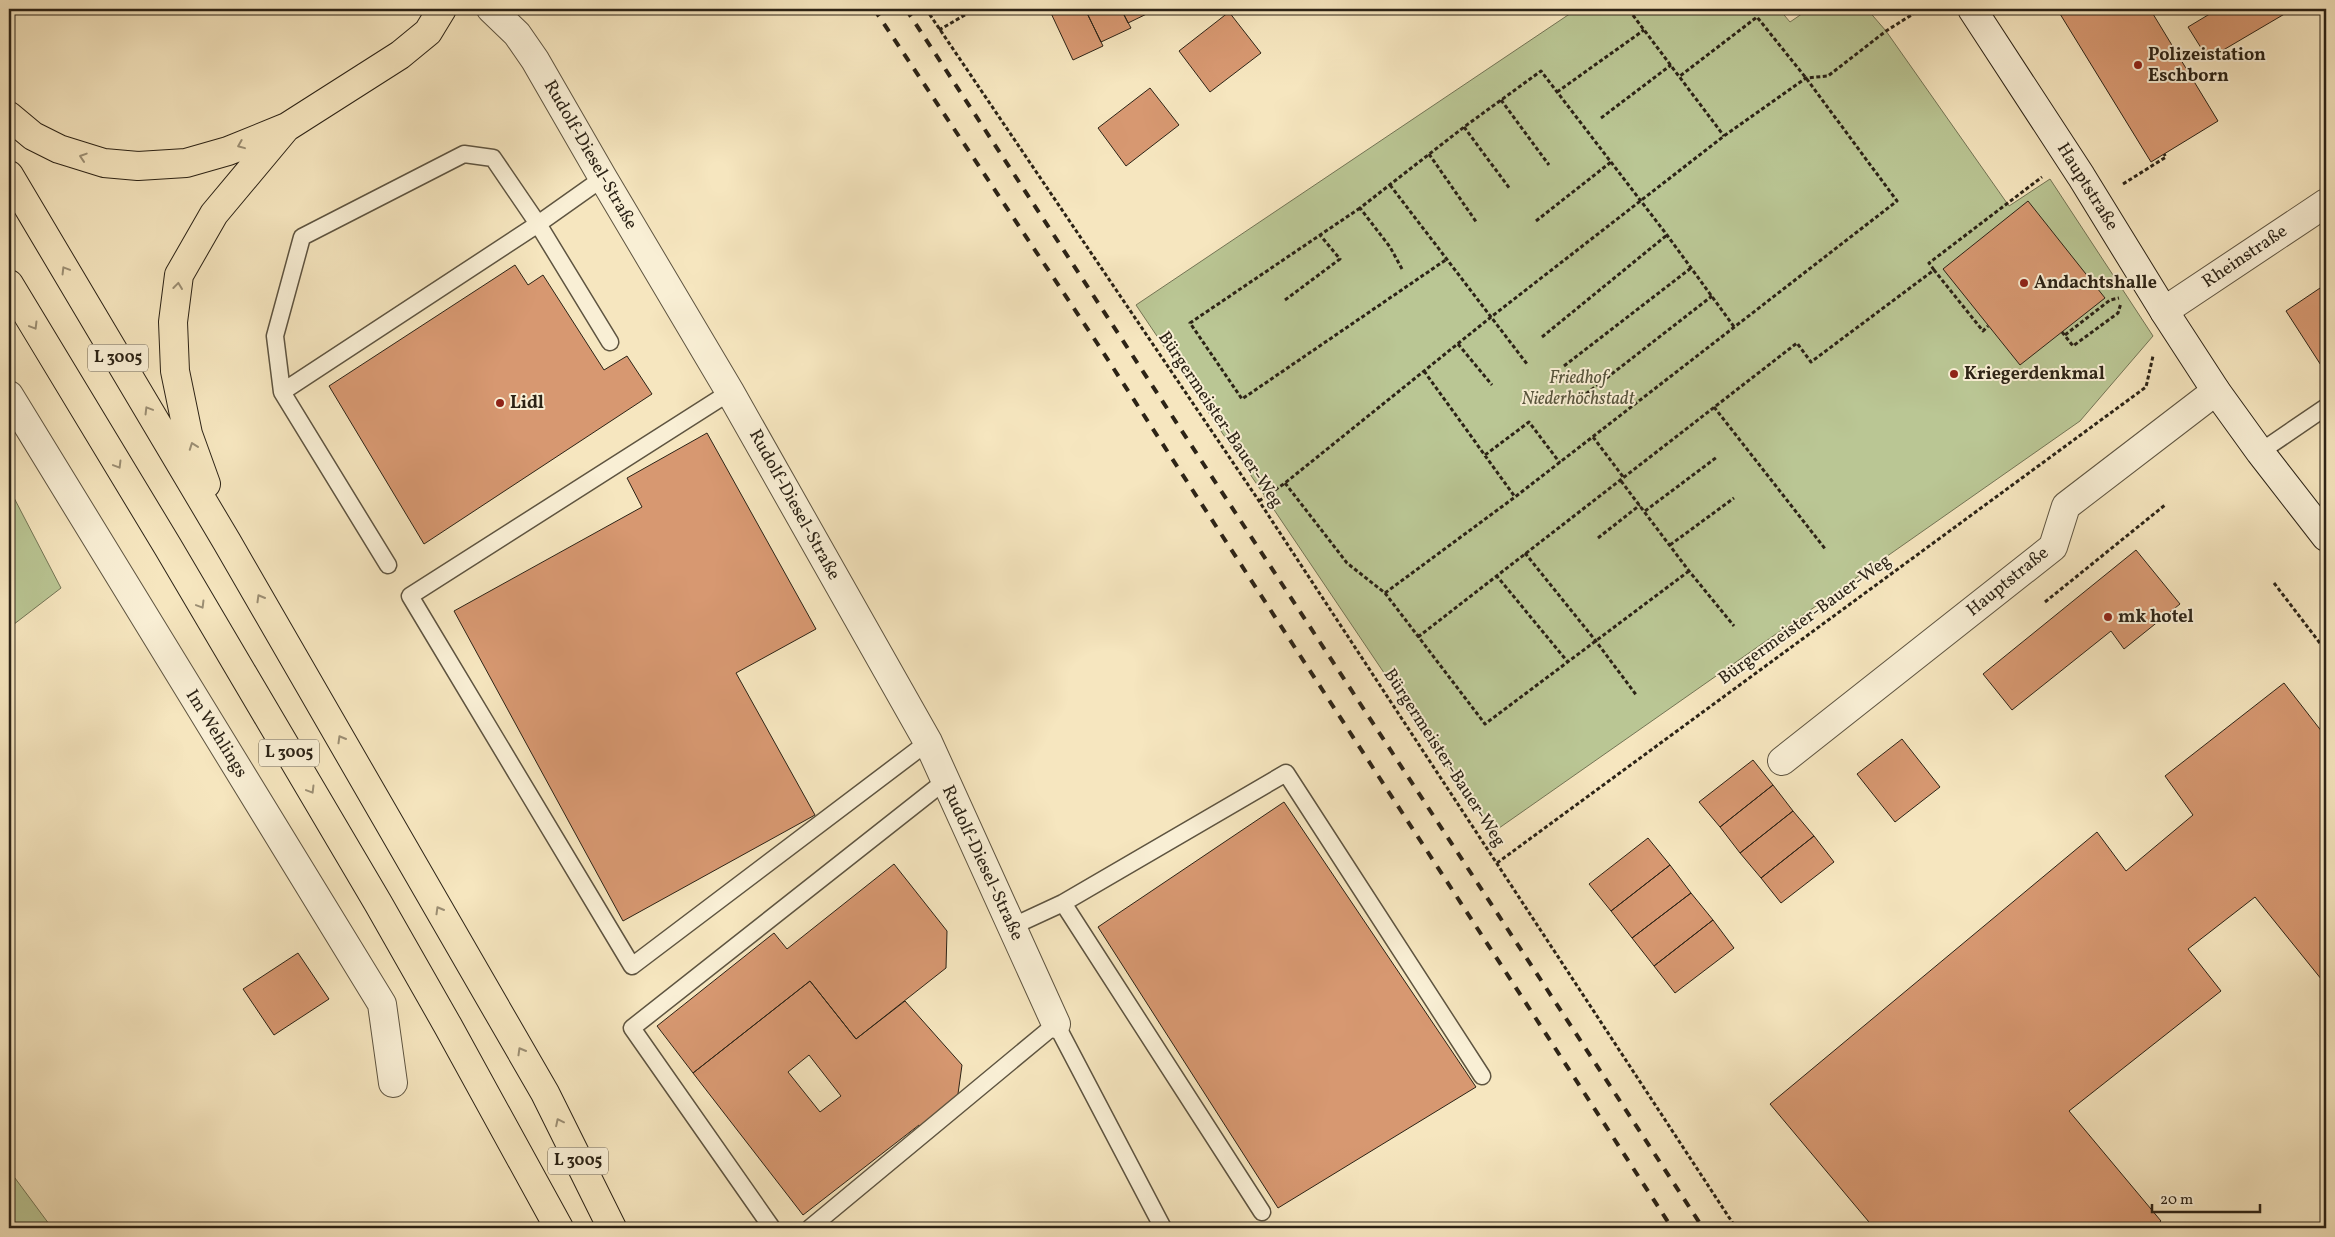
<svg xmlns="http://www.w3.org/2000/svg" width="2335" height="1237" font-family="Vollkorn,serif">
<rect width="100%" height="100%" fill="#f6e6bf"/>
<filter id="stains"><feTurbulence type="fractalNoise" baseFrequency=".004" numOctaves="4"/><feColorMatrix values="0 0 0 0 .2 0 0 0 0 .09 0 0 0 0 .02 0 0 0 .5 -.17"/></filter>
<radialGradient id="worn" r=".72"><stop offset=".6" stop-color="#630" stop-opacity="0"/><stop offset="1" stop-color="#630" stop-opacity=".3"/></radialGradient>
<path fill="#bac694" stroke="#737455" d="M 1577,9 L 1779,9 L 1790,22 L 1809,9 L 1867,9 L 1886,31 L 2009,206 L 2050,179 L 2153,336 L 2080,421 L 1492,833 L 1136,305 Z
M 12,494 L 61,588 L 9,628 L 9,497 Z
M 9,1170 L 52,1228 L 9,1228 Z"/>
<path fill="#d79871" stroke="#2c2316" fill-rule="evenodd" d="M 1049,9 L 1085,9 L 1103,46 L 1073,60 Z
M 1085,9 L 1121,9 L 1131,28 L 1101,42 Z
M 1121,9 L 1157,9 L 1128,23 Z
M 2057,9 L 2150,9 L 2218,121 L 2151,162 Z
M 2218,9 L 2293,9 L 2208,59 L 2188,27 Z
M 1229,12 L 1261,53 L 1210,92 L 1179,51 Z
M 1150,88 L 1179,125 L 1126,166 L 1098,128 Z
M 2028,201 L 2105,298 L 2020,365 L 1943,269 Z
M 515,265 L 528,285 L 543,275 L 604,370 L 627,356 L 652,394 L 424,544 L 329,386 Z
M 2326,284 L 2326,373 L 2286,311 Z
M 707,433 L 816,629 L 736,673 L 815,815 L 623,921 L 454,611 L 642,507 L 627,478 Z
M 2136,550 L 2180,604 L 2124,649 L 2111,631 L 2012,710 L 1983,674 Z
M 2284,683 L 2326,737 L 2326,985 L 2255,897 L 2188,949 L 2221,991 L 2069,1111 L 2161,1221 L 2153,1228 L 1874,1228 L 1770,1104 L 2097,832 L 2126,871 L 2193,815 L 2165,776 Z
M 1902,739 L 1940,787 L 1895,822 L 1857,774 Z
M 1753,760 L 1773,785 L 1720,827 L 1699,802 Z
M 1773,785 L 1793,811 L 1740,853 L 1720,827 Z
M 1284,802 L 1476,1087 L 1278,1208 L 1098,927 Z
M 1793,811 L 1814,836 L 1761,878 L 1740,853 Z
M 1814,836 L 1834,862 L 1781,903 L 1761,878 Z
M 1648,838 L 1670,865 L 1611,911 L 1589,884 Z
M 894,864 L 947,931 L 946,968 L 856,1039 L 810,981 L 693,1073 L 657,1026 L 774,933 L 787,949 Z
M 1670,865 L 1691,893 L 1632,938 L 1611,911 Z
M 1691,893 L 1713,920 L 1654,966 L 1632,938 Z
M 1713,920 L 1734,948 L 1675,993 L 1654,966 Z
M 298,953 L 329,999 L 274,1035 L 243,989 Z
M 810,981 L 856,1039 L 905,1001 L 962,1065 L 957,1101 L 922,1128 L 919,1125 L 803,1215 L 693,1073 ZM 809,1055 L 841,1096 L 820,1112 L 788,1072 Z"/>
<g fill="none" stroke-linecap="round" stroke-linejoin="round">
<defs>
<path id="lane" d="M 282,392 L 275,336 L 302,237 L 464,154 L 493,158 L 538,224 L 610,342
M 730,392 L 410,596 L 632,966 L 928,742
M 2260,452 L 2326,407
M 388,565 L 282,392 L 538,224 L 603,178
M 1063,903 L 1262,1212
M 1011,927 L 1063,903 L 1286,773 L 1482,1076
M 772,1228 L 632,1028 L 945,781
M 810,1228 L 1056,1024 L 1163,1228"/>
<path id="street" d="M 491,9 L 517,34 L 535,60 L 603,178 L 730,392 L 928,742 L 1056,1024
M 2164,311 L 2326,203
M 9,395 L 382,1004 L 393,1083
M 1782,761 L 2053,547 L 2066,506 L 2216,391"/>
<path id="secondary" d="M 1972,9 L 2081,176 L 2164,311 L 2216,391 L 2260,452 L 2326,537"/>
<path id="highway" d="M 9,116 L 33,136 L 59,149 L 104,163 L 138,166 L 186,163 L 228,151 L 287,127 L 400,55 L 428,32 L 442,9
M 9,175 L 227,542 L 545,1093 L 612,1228
M 9,284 L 168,547 L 378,903 L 448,1026 L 559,1228
M 206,484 L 188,434 L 175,371 L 173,322 L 179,275 L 214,214 L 285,129"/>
</defs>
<use href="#lane" stroke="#5e5440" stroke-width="19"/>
<use href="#street" stroke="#5e5440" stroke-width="30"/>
<use href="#secondary" stroke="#2c2316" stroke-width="30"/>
<use href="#highway" stroke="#2c2316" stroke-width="30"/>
<path stroke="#2c2316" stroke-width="3" stroke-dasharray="4 2.5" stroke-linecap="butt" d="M 926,9 L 1259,501 L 1736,1228
M 1629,10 L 1724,136
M 939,30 L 975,9
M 1557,92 L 1644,30
M 1501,100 L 1549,165
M 1601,118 L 1671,65
M 1464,127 L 1510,189
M 1429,154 L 1477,223
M 2123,184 L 2166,157 L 2164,154
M 1390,185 L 1527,364
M 1360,208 L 1190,323 L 1242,399 L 1447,259
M 1536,221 L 1611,162
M 1402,269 L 1390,247 L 1360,208 L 1464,127 L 1541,71 L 1667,235 L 1735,328
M 1934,270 L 1929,263 L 2042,177
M 1285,300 L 1340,259 L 1320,235
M 2062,332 L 2073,346 L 2118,313 L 2121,303
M 2065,335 L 2110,300 L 2119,298
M 1542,337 L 1667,235
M 1458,344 L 1492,385
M 1564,366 L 1691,268
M 1424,371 L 1515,497
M 1586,394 L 1712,296
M 1714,407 L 1826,550
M 1593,437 L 1624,478
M 1485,455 L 1529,422 L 1560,463
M 1621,481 L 1689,571 L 1734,626
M 1285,483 L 1347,563 L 1385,593 L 1485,724 L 1689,571
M 1259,501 L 1285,483 L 1491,317 L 1724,136 L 1806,78 L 1828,76 L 1886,31 L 1921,9
M 1645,511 L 1717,457
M 1598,538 L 1640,505
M 1670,545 L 1734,498
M 1525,553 L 1595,640 L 1637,696
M 1496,575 L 1567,661
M 2274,583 L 2326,651
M 1385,593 L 1515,497 L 1897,201 L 1806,78 L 1757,17 L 1680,76
M 2045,602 L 2165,505
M 1418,637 L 1797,343 L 1811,362 L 1934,270 L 1983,331 L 1988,326
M 1497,863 L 2146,387 L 2153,356"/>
<use href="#lane" stroke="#f9efd5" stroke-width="16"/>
<use href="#street" stroke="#f9efd5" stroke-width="28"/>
<use href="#secondary" stroke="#f9efd5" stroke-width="28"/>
<use href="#highway" stroke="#f6e6bf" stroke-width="28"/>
<path stroke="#2c2316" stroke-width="4" stroke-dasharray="9 9" stroke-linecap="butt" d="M 874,9 L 1097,343 L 1672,1228
M 906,9 L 1703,1228"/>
</g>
<defs><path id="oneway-chevron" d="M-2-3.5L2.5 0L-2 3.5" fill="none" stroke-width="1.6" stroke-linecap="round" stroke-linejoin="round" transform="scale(1.25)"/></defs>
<g stroke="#9b8e73">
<use href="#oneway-chevron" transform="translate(241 145) rotate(158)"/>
<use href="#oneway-chevron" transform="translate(83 157) rotate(-162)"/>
<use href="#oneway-chevron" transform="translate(65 270) rotate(-121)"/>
<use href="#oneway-chevron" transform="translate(178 286) rotate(-83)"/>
<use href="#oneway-chevron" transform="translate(34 326) rotate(59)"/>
<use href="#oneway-chevron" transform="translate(148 410) rotate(-121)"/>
<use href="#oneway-chevron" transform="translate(193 446) rotate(-110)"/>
<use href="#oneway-chevron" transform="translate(118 465) rotate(59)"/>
<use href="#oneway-chevron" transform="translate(260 598) rotate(-120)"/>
<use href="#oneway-chevron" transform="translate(201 605) rotate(59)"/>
<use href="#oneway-chevron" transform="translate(341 739) rotate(-120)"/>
<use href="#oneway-chevron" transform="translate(311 790) rotate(59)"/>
<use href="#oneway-chevron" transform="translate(439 910) rotate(-120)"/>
<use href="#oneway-chevron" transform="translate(521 1051) rotate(-120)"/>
<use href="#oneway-chevron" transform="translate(559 1122) rotate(-116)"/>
</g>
<g fill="#8f2418" stroke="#f9efd5" stroke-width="2">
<circle cx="2138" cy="65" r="5"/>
<circle cx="2024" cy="283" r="5"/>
<circle cx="1954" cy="374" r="5"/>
<circle cx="500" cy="403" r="5"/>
<circle cx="2108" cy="617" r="5"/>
</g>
<g text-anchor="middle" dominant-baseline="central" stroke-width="4" stroke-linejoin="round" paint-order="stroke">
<g fill="#f9efd5" stroke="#6a604f" stroke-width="1">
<rect x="88" y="344.5" width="60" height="27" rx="4"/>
<rect x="259" y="739.5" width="60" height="27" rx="4"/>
<rect x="548" y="1147.5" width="60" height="27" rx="4"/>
</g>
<g font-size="16" font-weight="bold" fill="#2c2316">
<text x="118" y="358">L 3005</text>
<text x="289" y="753">L 3005</text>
<text x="578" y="1161">L 3005</text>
</g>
<g font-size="18" font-weight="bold" fill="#2c2316" stroke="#f9efd5" text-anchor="start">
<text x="2148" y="55">Polizeistation<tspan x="2148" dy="21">Eschborn</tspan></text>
<text x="2034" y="283">Andachtshalle</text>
<text x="1964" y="374">Kriegerdenkmal</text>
<text x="510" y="403">Lidl</text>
<text x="2118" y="617">mk hotel</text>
</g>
<g font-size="18" fill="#2c2316" stroke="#f9efd5">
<text transform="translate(590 155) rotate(60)">Rudolf-Diesel-Straße</text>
<text transform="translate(2087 187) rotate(58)">Hauptstraße</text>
<text transform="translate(2245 257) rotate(-34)">Rheinstraße</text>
<text transform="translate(1220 420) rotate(56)">Bürgermeister-Bauer-Weg</text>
<text transform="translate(794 505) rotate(61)">Rudolf-Diesel-Straße</text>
<text transform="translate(2008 582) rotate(-39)">Hauptstraße</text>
<text transform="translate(1805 620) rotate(-36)">Bürgermeister-Bauer-Weg</text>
<text transform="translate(216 734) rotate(58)">Im Wehlings</text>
<text transform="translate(1444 758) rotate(57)">Bürgermeister-Bauer-Weg</text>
<text transform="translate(982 863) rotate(65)">Rudolf-Diesel-Straße</text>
</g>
<g font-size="18" font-style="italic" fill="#57543c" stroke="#f9efd5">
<text x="1578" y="378">Friedhof<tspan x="1578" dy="21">Niederhöchstadt</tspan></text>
</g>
</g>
<rect width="2335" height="1237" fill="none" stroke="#f6e6bf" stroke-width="30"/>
<rect x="10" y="10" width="2315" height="1217" fill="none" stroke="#2c2316" stroke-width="2.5"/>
<rect x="15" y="15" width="2305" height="1207" fill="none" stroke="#2c2316"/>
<path d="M2152 1204v8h108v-8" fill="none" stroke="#2c2316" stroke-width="2.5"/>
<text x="2160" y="1204" font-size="15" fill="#2c2316" stroke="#f9efd5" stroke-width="4" paint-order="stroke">20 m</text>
<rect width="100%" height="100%" filter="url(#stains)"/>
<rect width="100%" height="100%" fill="url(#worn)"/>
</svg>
